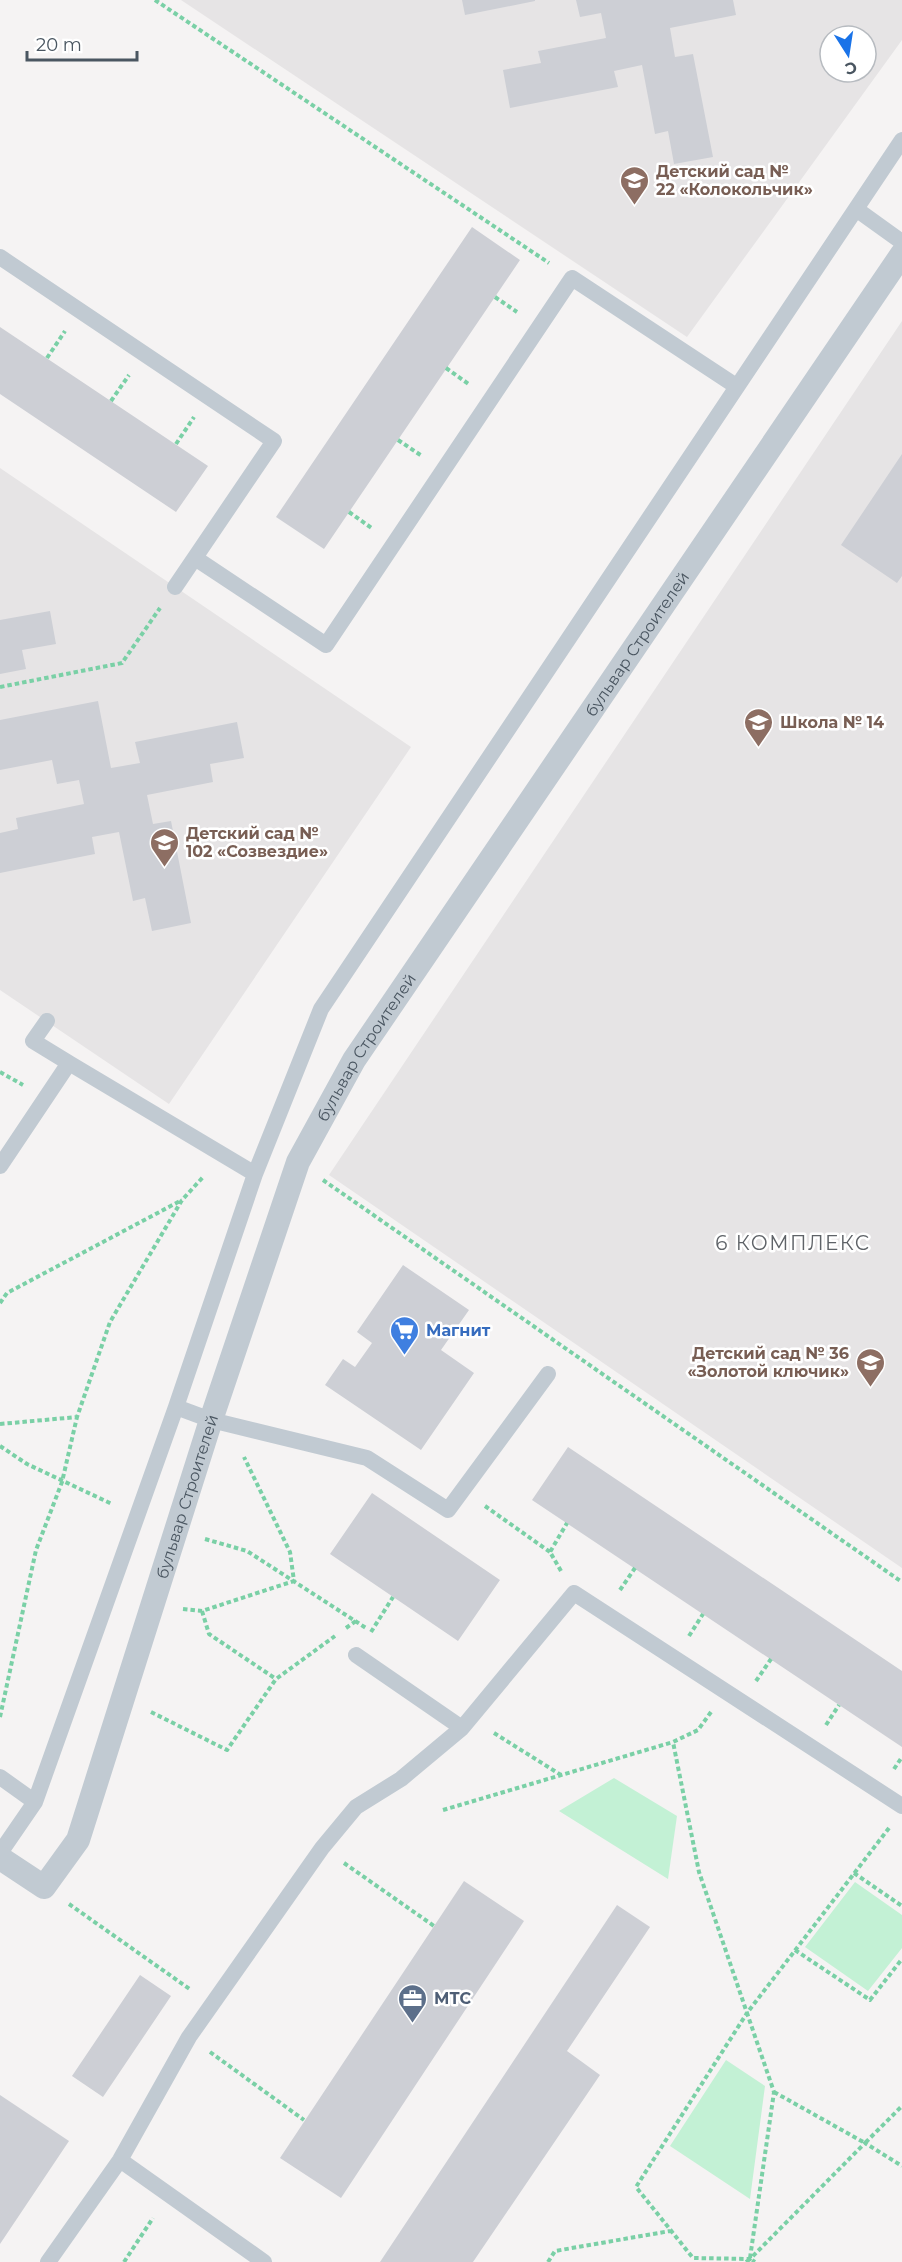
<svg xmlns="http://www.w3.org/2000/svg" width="902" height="2262" font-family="Montserrat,sans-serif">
<rect width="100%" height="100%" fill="#f5f3f3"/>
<path fill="#e6e4e5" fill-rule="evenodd" d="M 181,0 L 902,0 L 902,40 L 687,337 ZM 830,36 L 866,36 L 866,72 L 830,72 Z
M 902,321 L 902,1568 L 329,1175 Z
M 0,468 L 411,747 L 169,1104 L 0,990 Z"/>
<path fill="#c3f1d5" d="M 614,1778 L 677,1816 L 668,1879 L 559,1811 Z
M 855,1882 L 902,1915 L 902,1948 L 868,1991 L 805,1947 Z
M 726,2060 L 765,2086 L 750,2199 L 670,2146 Z"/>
<path fill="#cdcfd5" d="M 462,0 L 535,0 L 535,1 L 465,15 Z
M 576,0 L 733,0 L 736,15 L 670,28 L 675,57 L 693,54 L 713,157 L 674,164 L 668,131 L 655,134 L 642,65 L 614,71 L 618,87 L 510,108 L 503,70 L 541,63 L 538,51 L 606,38 L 601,13 L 580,17 Z
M 472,227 L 520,260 L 324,549 L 276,517 Z
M 0,327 L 208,466 L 176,512 L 0,394 Z
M 902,454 L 902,576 L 897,583 L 841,545 Z
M 50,611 L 56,644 L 22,650 L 26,669 L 0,674 L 0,620 Z
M 98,701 L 111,768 L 140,763 L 135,742 L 237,722 L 244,758 L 210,764 L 213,782 L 147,795 L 153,824 L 171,821 L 191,923 L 152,931 L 145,898 L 133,901 L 119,832 L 92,837 L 95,854 L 0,873 L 0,833 L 18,829 L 16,818 L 84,804 L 79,780 L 57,784 L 52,760 L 0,770 L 0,720 Z
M 403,1265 L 469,1310 L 441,1350 L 474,1373 L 421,1450 L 325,1385 L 343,1359 L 355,1367 L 372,1343 L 357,1332 Z
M 568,1447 L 902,1671 L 902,1747 L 532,1500 Z
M 372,1493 L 500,1580 L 458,1641 L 330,1554 Z
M 464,1881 L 524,1921 L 341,2198 L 280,2158 Z
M 617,1905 L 650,1927 L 567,2051 L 600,2075 L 473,2262 L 380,2262 Z
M 140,1975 L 171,1996 L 103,2097 L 72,2076 Z
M 0,2095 L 69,2141 L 0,2244 Z"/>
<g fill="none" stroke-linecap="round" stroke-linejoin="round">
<path stroke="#7ad0a6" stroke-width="4" stroke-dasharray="4.5 3" stroke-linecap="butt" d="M 155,0 L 549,263
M 495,297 L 517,312
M 47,358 L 65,331
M 446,368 L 470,385
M 111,401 L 129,375
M 398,440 L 422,456
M 176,444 L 194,417
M 349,512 L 373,529
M 0,687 L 122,663 L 160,608
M 0,1072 L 23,1085
M 323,1180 L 902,1582
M 0,1303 L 7,1293 L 182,1200
M 0,1424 L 77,1417 L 110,1322 L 182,1200 L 204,1176
M 0,1446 L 27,1464 L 112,1504
M 485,1506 L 550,1552
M 205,1539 L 247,1551 L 366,1628
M 561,1571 L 550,1552 L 567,1523
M 620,1590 L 635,1568
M 183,1609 L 202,1611 L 294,1581 L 290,1552 L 244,1457
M 202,1611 L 209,1634 L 276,1679
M 346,1628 L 356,1621
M 371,1632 L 393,1597
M 689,1636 L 703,1614
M 756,1681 L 771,1659
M 151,1712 L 227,1750 L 276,1679 L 335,1636
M 711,1712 L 698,1730 L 673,1742 L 699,1872 L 747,2013 L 636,2187 L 693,2258 L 750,2259 L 865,2143 L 902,2166
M 0,1717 L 36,1550 L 62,1482 L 77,1417
M 826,1725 L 839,1705
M 494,1733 L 561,1775
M 894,1769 L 902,1757
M 443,1810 L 673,1742
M 344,1863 L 434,1926
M 854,1873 L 902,1906
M 69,1904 L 191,1990
M 795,1950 L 870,2000 L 902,1959
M 210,2052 L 304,2120
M 774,2092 L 865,2143 L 902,2106
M 750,2258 L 774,2092 L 747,2013 L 889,1828
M 124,2262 L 153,2218
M 548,2262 L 555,2251 L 670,2231
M 746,2262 L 750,2259 L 755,2262"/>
<path stroke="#c1cad2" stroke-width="16" d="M 856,209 L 902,242
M 0,257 L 274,441 L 175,587
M 195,558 L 326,645 L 572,278 L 736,386
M 47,1021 L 33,1041 L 69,1063
M 0,1166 L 69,1063 L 255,1174
M 176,1407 L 211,1420 L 367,1458 L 448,1510 L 548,1374
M 356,1655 L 462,1728
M 0,1777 L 35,1802
M 0,1853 L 35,1802 L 176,1407 L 255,1174 L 321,1009 L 902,140
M 120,2160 L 264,2262
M 48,2262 L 120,2160 L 189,2037 L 322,1848 L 356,1807 L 401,1779 L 462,1728 L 574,1593 L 902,1806"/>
<path stroke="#c1cad2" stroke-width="24" id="s1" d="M 0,1858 L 44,1887 L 78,1840 L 211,1420 L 298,1162 L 354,1060 L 902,254"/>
</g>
<defs>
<symbol id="school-pin" viewBox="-11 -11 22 30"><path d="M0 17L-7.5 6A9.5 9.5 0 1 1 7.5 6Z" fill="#8d6e63" stroke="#fff"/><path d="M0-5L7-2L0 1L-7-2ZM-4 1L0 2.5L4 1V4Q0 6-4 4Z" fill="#fff"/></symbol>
<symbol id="supermarket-pin" viewBox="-11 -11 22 30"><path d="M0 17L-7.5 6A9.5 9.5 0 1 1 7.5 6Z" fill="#3f7fe0" stroke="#fff"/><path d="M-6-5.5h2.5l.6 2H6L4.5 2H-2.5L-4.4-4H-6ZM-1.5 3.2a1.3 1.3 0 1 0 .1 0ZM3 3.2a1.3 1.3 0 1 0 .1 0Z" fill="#fff"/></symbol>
<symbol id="office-pin" viewBox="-11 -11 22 30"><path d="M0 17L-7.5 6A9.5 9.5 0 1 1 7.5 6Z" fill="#5c6f8a" stroke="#fff"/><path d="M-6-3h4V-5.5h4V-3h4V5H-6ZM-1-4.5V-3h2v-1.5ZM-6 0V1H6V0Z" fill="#fff"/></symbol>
</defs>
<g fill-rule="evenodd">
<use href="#school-pin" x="618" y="164" width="33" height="45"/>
<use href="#school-pin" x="742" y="706" width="33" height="45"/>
<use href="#school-pin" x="148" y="826" width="33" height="45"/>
<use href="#supermarket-pin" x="388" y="1314" width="33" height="45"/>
<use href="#school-pin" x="854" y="1346" width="33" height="45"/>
<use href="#office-pin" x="396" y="1982" width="33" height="45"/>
</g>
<g text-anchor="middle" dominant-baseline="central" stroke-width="5" stroke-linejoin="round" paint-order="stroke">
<g font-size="16" font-weight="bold" fill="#785e54" stroke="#fff" text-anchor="start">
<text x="656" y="171">Детский сад №<tspan x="656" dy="18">22 «Колокольчик»</tspan></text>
<text x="780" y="722">Школа № 14</text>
<text x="186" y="833">Детский сад №<tspan x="186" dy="18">102 «Созвездие»</tspan></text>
<text x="849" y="1353" text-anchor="end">Детский сад № 36<tspan x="849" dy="18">«Золотой ключик»</tspan></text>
</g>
<g font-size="16" fill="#4a5661" stroke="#fff">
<text stroke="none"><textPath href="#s1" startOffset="1443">бульвар Строителей</textPath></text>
<text stroke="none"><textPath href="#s1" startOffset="957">бульвар Строителей</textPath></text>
<text stroke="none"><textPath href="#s1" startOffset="471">бульвар Строителей</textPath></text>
</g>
<g font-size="16" font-weight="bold" fill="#366cbe" stroke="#fff" text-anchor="start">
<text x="426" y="1330">Магнит</text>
</g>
<g font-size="16" font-weight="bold" fill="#4e5e75" stroke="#fff" text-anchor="start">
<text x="434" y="1998">МТС</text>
</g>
<g font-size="20" letter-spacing="1.5" fill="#5f6368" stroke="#fff">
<text x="793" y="1243">6 КОМПЛЕКС</text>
</g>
</g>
<g transform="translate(848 54) rotate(168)"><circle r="28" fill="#ffffff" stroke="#b7bbc0" stroke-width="1.5"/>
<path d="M0-4.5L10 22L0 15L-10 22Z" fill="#1a73e8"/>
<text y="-9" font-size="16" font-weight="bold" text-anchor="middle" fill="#4a5661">С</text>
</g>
<path d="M27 51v9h110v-9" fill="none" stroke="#4a5661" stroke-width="3"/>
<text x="36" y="51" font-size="18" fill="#4a5661" stroke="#ffffff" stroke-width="4.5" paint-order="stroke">20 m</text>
</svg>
